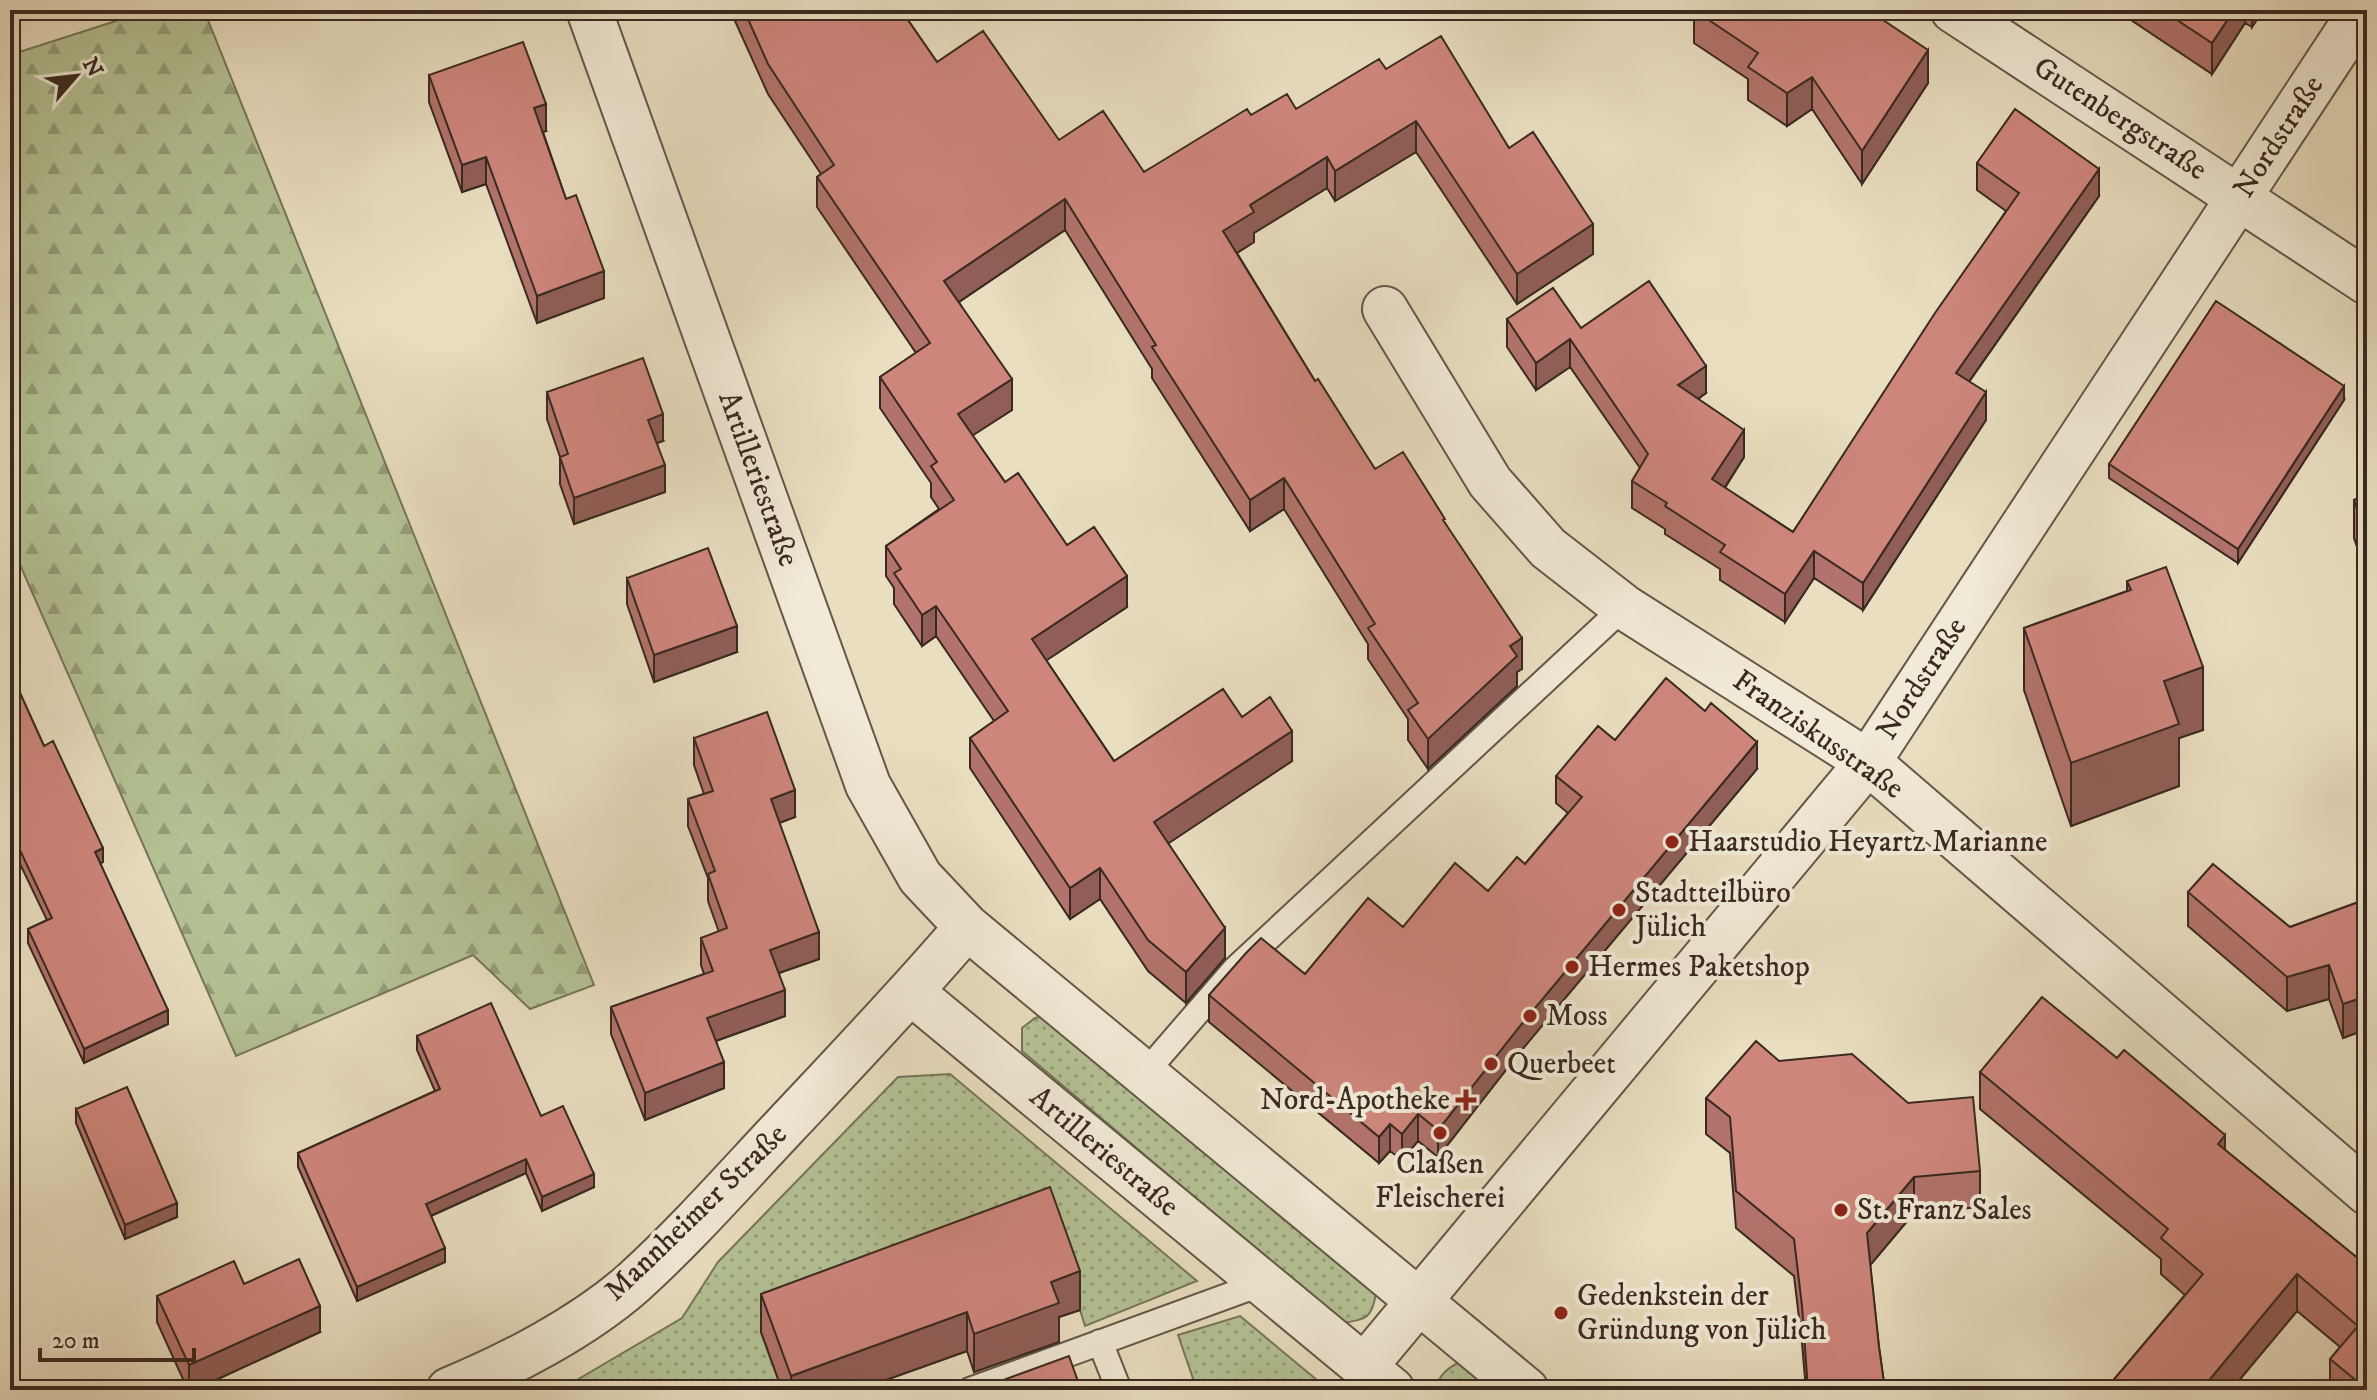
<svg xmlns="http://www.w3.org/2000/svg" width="2377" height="1400" font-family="'IM FELL DW Pica',serif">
<defs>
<pattern id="grass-dots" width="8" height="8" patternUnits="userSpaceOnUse" patternTransform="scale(2)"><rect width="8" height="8" fill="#b4c295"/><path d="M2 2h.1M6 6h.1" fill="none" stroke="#939e79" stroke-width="1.8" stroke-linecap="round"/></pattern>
<pattern id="forest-firs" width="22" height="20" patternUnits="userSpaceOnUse" patternTransform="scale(2)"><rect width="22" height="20" fill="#b4c295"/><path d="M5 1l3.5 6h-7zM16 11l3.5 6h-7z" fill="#939e79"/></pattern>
</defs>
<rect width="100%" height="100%" fill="#e9dec0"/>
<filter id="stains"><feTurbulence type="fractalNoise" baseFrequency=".0025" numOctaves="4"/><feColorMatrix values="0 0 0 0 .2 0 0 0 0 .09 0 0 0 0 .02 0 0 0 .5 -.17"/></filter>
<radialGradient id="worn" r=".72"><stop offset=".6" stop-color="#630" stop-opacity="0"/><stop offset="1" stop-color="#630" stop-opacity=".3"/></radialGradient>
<path fill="url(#grass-dots)" stroke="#76765b" stroke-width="2" d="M 1050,1015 L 1376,1293 C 1372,1318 1367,1319 1343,1323 L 1022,1051 L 1022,1028 L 1035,1018 Z
M 950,1074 L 1197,1281 L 1085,1326 L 1080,1310 L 761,1332 L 782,1390 L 560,1390 L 682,1318 L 718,1262 L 898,1077 Z
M 1240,1316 L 1329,1390 L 1197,1390 L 1178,1335 Z
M 1464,1360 L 1499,1390 L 1437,1390 C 1437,1374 1451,1366 1464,1360 Z"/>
<path fill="url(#forest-firs)" stroke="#76765b" stroke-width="2" d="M 150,10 L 204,10 L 594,985 L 530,1009 L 473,955 L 236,1056 L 10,542 L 10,55 Z"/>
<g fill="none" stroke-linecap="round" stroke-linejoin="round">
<defs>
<path id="service" d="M 1145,1073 L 1235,969 L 1624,607
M 1100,1342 L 1119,1390
M 970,1390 L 1263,1283"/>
<path id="minor" d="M 589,10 L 868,785 L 920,877 L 967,927 L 1526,1390
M 1953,10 L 2367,282
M 1385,309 L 1490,482 L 1548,548 L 1624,607 L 1868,762 L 2367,1192
M 911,992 L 1392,1390
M 1364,1367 L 1868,762 L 2362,10
M 449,1390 C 510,1365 583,1327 633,1283 C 687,1234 736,1178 786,1125 C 847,1060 909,995 967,927"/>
</defs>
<use href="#service" stroke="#655649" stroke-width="28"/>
<use href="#minor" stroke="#655649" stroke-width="48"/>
<use href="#service" stroke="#f1ead6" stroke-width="24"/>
<use href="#minor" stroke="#f1ead6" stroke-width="44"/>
</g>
<path fill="#b1736b" stroke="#392921" stroke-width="2" d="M 730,10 L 901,10 L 937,62 L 1059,140 L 1144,172 L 1251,115 L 1296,109 L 1386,69 L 1509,148 L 1593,254 L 1517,304 L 1416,152 L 1335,201 L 1327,188 L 1254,233 L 1254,242 L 1237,253 L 1315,381 L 1375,469 L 1445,523 L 1522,669 L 1517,672 L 1517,686 L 1428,769 L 1408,740 L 1408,719 L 1368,659 L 1368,644 L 1284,509 L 1250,531 L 1152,378 L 1152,369 L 1065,230 L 959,302 L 1012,410 L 972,435 L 1005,482 L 1127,607 L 1046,660 L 1114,761 L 1242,717 L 1292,761 L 1168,843 L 1225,958 L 1186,1003 L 1148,971 L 1100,899 L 1070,919 L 970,768 L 970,738 L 994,721 L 936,636 L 922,646 L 894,604 L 894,588 L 886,576 L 886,546 L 939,509 L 931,497 L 931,483 L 880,408 L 880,377 L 916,353 L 817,207 L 817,177 L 821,174 L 768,94 Z
M 1682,10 L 1868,10 L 1928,83 L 1862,184 L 1812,109 L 1787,126 L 1748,100 L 1748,79 L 1694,43 L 1694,18 Z
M 2116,10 L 2263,10 L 2252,27 L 2245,23 L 2212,74 Z
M 429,75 L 546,131 L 543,132 L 566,199 L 604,298 L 537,323 L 486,184 L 462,192 L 429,102 Z
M 1977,163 L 2099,196 L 1969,382 L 1986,420 L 1863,610 L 1814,578 L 1785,622 L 1720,580 L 1720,569 L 1665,534 L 1665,529 L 1632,508 L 1632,481 L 1640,468 L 1570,367 L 1536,390 L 1507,347 L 1507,319 L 1581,328 L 1706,393 L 1698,399 L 1744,457 L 1725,488 L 1793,532 L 2006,211 L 1977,190 Z
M 547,392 L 663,441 L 657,443 L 665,492 L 574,524 L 560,484 L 560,457 L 547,419 Z
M 2344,400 L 2238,563 L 2109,478 L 2109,464 Z
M 2367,495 L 2367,576 L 2354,538 L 2354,500 Z
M 627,578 L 737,652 L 654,682 L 627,604 Z
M 2127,581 L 2203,730 L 2179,738 L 2179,786 L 2071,826 L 2024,690 L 2024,628 L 2127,591 Z
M 10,671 L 44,746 L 103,862 L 100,863 L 168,1024 L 84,1063 L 28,943 L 28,929 L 47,920 L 10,843 Z
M 694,738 L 795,817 L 779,823 L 819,959 L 779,973 L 785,1016 L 716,1041 L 724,1088 L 645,1120 L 611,1034 L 611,1007 L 704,974 L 701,965 L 701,938 L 719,932 L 708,901 L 708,878 L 688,826 L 688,799 L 704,794 L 694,765 Z
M 1615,740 L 1757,769 L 1520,1052 L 1438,1157 L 1418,1141 L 1402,1160 L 1390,1151 L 1379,1163 L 1209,1022 L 1209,995 L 1305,974 L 1403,927 L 1488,891 L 1525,864 L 1568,813 L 1556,803 L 1556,776 Z
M 2188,892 L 2290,927 L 2367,899 L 2367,1029 L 2343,1038 L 2329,999 L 2287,1011 L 2188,926 Z
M 417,1036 L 541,1116 L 594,1187 L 542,1211 L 526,1173 L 431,1216 L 445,1262 L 357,1301 L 298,1167 L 298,1153 L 435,1091 L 417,1050 Z
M 1779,1061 L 1980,1171 L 1980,1207 L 1914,1213 L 1870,1265 L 1879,1347 L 1885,1390 L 1806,1390 L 1802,1343 L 1794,1276 L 1736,1228 L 1730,1153 L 1706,1134 L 1706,1098 Z
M 1980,1072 L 2225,1150 L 2366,1265 L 2367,1390 L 2330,1390 L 2330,1359 L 2340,1347 L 2297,1311 L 2231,1390 L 2105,1390 L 2185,1295 L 2161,1274 L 2161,1259 L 1980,1109 Z
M 76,1109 L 177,1217 L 125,1239 L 76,1123 Z
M 244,1284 L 320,1332 L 194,1390 L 188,1390 L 157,1322 L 157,1296 Z
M 761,1294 L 1080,1310 L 1059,1317 L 1059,1342 L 974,1372 L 967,1351 L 858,1390 L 782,1390 L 761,1332 Z"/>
<path fill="#905e57" stroke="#392921" stroke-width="2" d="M 2234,10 L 2245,10 L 2245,23 L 2212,74 L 2212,43 Z
M 2252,10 L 2263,10 L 2252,27 Z
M 1928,50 L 1928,83 L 1862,184 L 1862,151 Z
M 1812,77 L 1812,109 L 1787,126 L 1787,93 Z
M 546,104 L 546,131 L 534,135 L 534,108 Z
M 1416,121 L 1416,152 L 1335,201 L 1335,171 Z
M 486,157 L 486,184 L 462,192 L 462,165 Z
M 1327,157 L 1327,188 L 1254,233 L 1254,242 L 1223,262 L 1223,231 L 1250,205 Z
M 2099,169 L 2099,196 L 1956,400 L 1956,373 Z
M 1065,199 L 1065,230 L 944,312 L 944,281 Z
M 1593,224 L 1593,254 L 1517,304 L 1517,274 Z
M 604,271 L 604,298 L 537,323 L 537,296 Z
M 1570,339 L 1570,367 L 1536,390 L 1536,363 Z
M 1706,366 L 1706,393 L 1678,413 L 1678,385 Z
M 1012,379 L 1012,410 L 958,445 L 958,414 Z
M 2344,386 L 2344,400 L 2238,563 L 2238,549 Z
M 1986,392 L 1986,420 L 1863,610 L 1863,583 Z
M 663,414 L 663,441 L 648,446 L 648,420 Z
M 1744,430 L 1744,457 L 1712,507 L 1712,479 Z
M 665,465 L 665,492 L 574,524 L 574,498 Z
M 1284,478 L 1284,509 L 1250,531 L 1250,500 Z
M 1814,551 L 1814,578 L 1785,622 L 1785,594 Z
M 1127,576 L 1127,607 L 1032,670 L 1032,639 Z
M 936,606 L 936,636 L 922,646 L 922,615 Z
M 737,626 L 737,652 L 654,682 L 654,655 Z
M 1522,638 L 1522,669 L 1517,672 L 1517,686 L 1428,769 L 1428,739 L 1510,646 Z
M 2203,667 L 2203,730 L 2179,738 L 2179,786 L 2071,826 L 2071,763 L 2164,681 Z
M 1292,731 L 1292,761 L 1154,853 L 1154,822 Z
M 1757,742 L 1757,769 L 1520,1052 L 1438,1157 L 1438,1130 L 1520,1026 Z
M 795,790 L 795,817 L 771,826 L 771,799 Z
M 103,848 L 103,862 L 95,866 L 95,852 Z
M 1100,868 L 1100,899 L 1070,919 L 1070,888 Z
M 1225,928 L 1225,958 L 1186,1003 L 1186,972 Z
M 819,932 L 819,959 L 770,976 L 770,950 Z
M 2329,965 L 2329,999 L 2287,1011 L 2287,977 Z
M 785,990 L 785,1016 L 707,1044 L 707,1018 Z
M 2367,996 L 2367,1029 L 2343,1038 L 2343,1004 Z
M 168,1010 L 168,1024 L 84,1063 L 84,1049 Z
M 724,1062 L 724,1088 L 645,1120 L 645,1093 Z
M 1418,1114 L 1418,1141 L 1402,1160 L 1402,1134 Z
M 1390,1124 L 1390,1151 L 1379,1163 L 1379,1137 Z
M 2225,1135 L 2225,1172 L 2218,1144 Z
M 526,1159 L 526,1173 L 426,1218 L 426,1204 Z
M 594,1174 L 594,1187 L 542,1211 L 542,1197 Z
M 1914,1177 L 1914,1213 L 1867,1269 L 1867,1233 Z
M 177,1203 L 177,1217 L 125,1239 L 125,1225 Z
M 445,1248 L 445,1262 L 357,1301 L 357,1287 Z
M 1080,1271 L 1080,1310 L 1059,1317 L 1059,1342 L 974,1372 L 974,1334 L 1051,1282 Z
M 2297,1274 L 2297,1311 L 2231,1390 L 2201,1390 Z
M 320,1306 L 320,1332 L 194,1390 L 189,1390 L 189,1365 Z
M 967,1312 L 967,1351 L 858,1390 L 791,1390 L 791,1376 Z
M 2367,1381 L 2367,1390 L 2363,1390 L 2363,1386 Z"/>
<path fill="#ce867c" stroke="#392921" stroke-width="2" d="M 744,10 L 901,10 L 937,62 L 983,31 L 1059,140 L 1103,111 L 1144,172 L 1247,109 L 1251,115 L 1287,94 L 1296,109 L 1379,59 L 1386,69 L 1441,36 L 1509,148 L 1533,132 L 1593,224 L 1517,274 L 1416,121 L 1335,171 L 1327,157 L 1250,205 L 1254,212 L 1223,231 L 1315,381 L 1318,379 L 1375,469 L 1403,452 L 1445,519 L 1443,520 L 1522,638 L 1510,646 L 1517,656 L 1428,739 L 1408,710 L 1418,703 L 1368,628 L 1375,624 L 1284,478 L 1250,500 L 1152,347 L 1156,345 L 1065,199 L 944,281 L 1012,379 L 958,414 L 1005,482 L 1018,473 L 1067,545 L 1094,527 L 1127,576 L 1032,639 L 1114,761 L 1223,689 L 1242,717 L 1270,697 L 1292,731 L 1154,822 L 1225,928 L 1186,972 L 1148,940 L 1100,868 L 1070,888 L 970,738 L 1008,711 L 936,606 L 922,615 L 894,573 L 901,569 L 886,546 L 954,500 L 931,466 L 937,462 L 880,377 L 930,343 L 817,177 L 834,165 L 768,64 Z
M 1694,10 L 1868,10 L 1928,50 L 1862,151 L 1812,77 L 1787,93 L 1748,67 L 1758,53 Z
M 2162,10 L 2234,10 L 2212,43 Z
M 523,42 L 546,104 L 534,108 L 566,199 L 576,195 L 604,271 L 537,296 L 486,157 L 462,165 L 429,75 Z
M 2015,109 L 2099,169 L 1956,373 L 1986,392 L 1863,583 L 1814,551 L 1785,594 L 1720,552 L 1725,545 L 1665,506 L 1667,503 L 1632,481 L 1648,454 L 1570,339 L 1536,363 L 1507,319 L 1553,288 L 1581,328 L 1649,281 L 1706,366 L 1678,385 L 1744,430 L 1712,479 L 1793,532 L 1935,313 L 2019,193 L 1977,163 Z
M 2216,301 L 2344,386 L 2238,549 L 2109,464 Z
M 643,358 L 663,414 L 648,420 L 665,465 L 574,498 L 560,457 L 568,454 L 547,392 Z
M 2367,495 L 2367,538 L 2354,500 Z
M 708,548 L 737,626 L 654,655 L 627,578 Z
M 2166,567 L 2203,667 L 2164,681 L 2179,724 L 2071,763 L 2024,628 L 2131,590 L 2127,581 Z
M 10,671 L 44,746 L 53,741 L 103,848 L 95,852 L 168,1010 L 84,1049 L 28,929 L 52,918 L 10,829 Z
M 1666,678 L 1705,711 L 1711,703 L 1757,742 L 1520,1026 L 1438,1130 L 1418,1114 L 1402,1134 L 1390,1124 L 1379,1137 L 1209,995 L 1246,953 L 1261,938 L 1305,974 L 1368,898 L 1403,927 L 1455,863 L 1488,891 L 1517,857 L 1525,864 L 1582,797 L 1556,776 L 1598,726 L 1615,740 Z
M 767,712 L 795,790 L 771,799 L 819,932 L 770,950 L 785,990 L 707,1018 L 724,1062 L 645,1093 L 611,1007 L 713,971 L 701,938 L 727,928 L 708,874 L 715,871 L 688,799 L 713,791 L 694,738 Z
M 2213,864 L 2290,927 L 2367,899 L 2367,996 L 2343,1004 L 2329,965 L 2287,977 L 2188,892 Z
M 2042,997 L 2117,1058 L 2124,1050 L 2225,1135 L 2218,1144 L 2366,1265 L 2367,1264 L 2367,1381 L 2363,1386 L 2330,1359 L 2358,1326 L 2297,1274 L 2201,1390 L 2105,1390 L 2203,1274 L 2161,1238 L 2168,1229 L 1980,1072 Z
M 491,1003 L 541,1116 L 563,1106 L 594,1174 L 542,1197 L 526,1159 L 426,1204 L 445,1248 L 357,1287 L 298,1153 L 440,1089 L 417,1036 Z
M 1756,1041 L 1779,1061 L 1852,1054 L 1908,1103 L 1973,1097 L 1980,1171 L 1914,1177 L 1867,1233 L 1879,1347 L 1885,1390 L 1808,1390 L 1802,1306 L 1794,1239 L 1736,1191 L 1730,1117 L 1706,1098 Z
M 127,1087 L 177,1203 L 125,1225 L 76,1109 Z
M 1050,1187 L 1080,1271 L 1051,1282 L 1059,1303 L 974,1334 L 967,1312 L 791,1376 L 761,1294 Z
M 299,1259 L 320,1306 L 189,1365 L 157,1296 L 234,1261 L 244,1284 Z
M 1069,1356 L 1081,1390 L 985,1390 L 984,1387 Z"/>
<g fill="#8f2418" stroke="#f1ead6" stroke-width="3">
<circle cx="1672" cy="842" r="8"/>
<circle cx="1619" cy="910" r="8"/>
<circle cx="1572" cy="967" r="8"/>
<circle cx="1530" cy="1016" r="8"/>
<circle cx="1491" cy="1064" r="8"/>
<path d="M1462 1088h8v8h8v8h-8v8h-8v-8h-8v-8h8z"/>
<circle cx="1440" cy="1133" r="8"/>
<circle cx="1841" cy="1210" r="8"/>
<circle cx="1561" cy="1313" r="8"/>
</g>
<g text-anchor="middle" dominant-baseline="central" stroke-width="8" stroke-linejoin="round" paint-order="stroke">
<g font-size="30" fill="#392921" stroke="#f1ead6">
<text transform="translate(2120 119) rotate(33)">Gutenbergstraße</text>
<text transform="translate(2279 137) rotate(-57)">Nordstraße</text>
<text transform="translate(758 479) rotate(70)">Artilleriestraße</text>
<text transform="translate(1922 679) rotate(-57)">Nordstraße</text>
<text transform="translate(1818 735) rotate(35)">Franziskusstraße</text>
<text transform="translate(1104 1152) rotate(40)">Artilleriestraße</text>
<text transform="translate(696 1213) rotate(-44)">Mannheimer Straße</text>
</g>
<g font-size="30" fill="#392921" stroke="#f1ead6" text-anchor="start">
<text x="1688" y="842">Haarstudio Heyartz Marianne</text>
<text x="1635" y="893">Stadtteilbüro<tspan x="1635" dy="34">Jülich</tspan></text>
<text x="1588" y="967">Hermes Paketshop</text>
<text x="1546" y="1016">Moss</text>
<text x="1507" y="1064">Querbeet</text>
<text x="1450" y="1100" text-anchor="end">Nord-Apotheke</text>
<text x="1440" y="1164" text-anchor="middle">Claßen<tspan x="1440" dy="34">Fleischerei</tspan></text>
<text x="1857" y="1210">St. Franz Sales</text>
<text x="1577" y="1296">Gedenkstein der<tspan x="1577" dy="34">Gründung von Jülich</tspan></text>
</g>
</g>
<rect width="2377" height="1400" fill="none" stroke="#e9dec0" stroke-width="40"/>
<rect x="12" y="12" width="2353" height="1376" fill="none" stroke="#392921" stroke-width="4"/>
<rect x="20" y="20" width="2337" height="1360" fill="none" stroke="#392921" stroke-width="2"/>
<g transform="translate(76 76) rotate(62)" stroke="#f1ead6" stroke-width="6" paint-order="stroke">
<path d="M0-6L14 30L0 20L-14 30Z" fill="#392921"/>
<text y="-12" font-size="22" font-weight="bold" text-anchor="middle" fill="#392921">N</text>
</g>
<path d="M40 1348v12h154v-12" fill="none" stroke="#392921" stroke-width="4"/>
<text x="52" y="1348" font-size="24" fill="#392921" stroke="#f1ead6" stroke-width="6" paint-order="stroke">20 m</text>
<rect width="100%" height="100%" filter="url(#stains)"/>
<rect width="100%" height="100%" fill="url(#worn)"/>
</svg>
